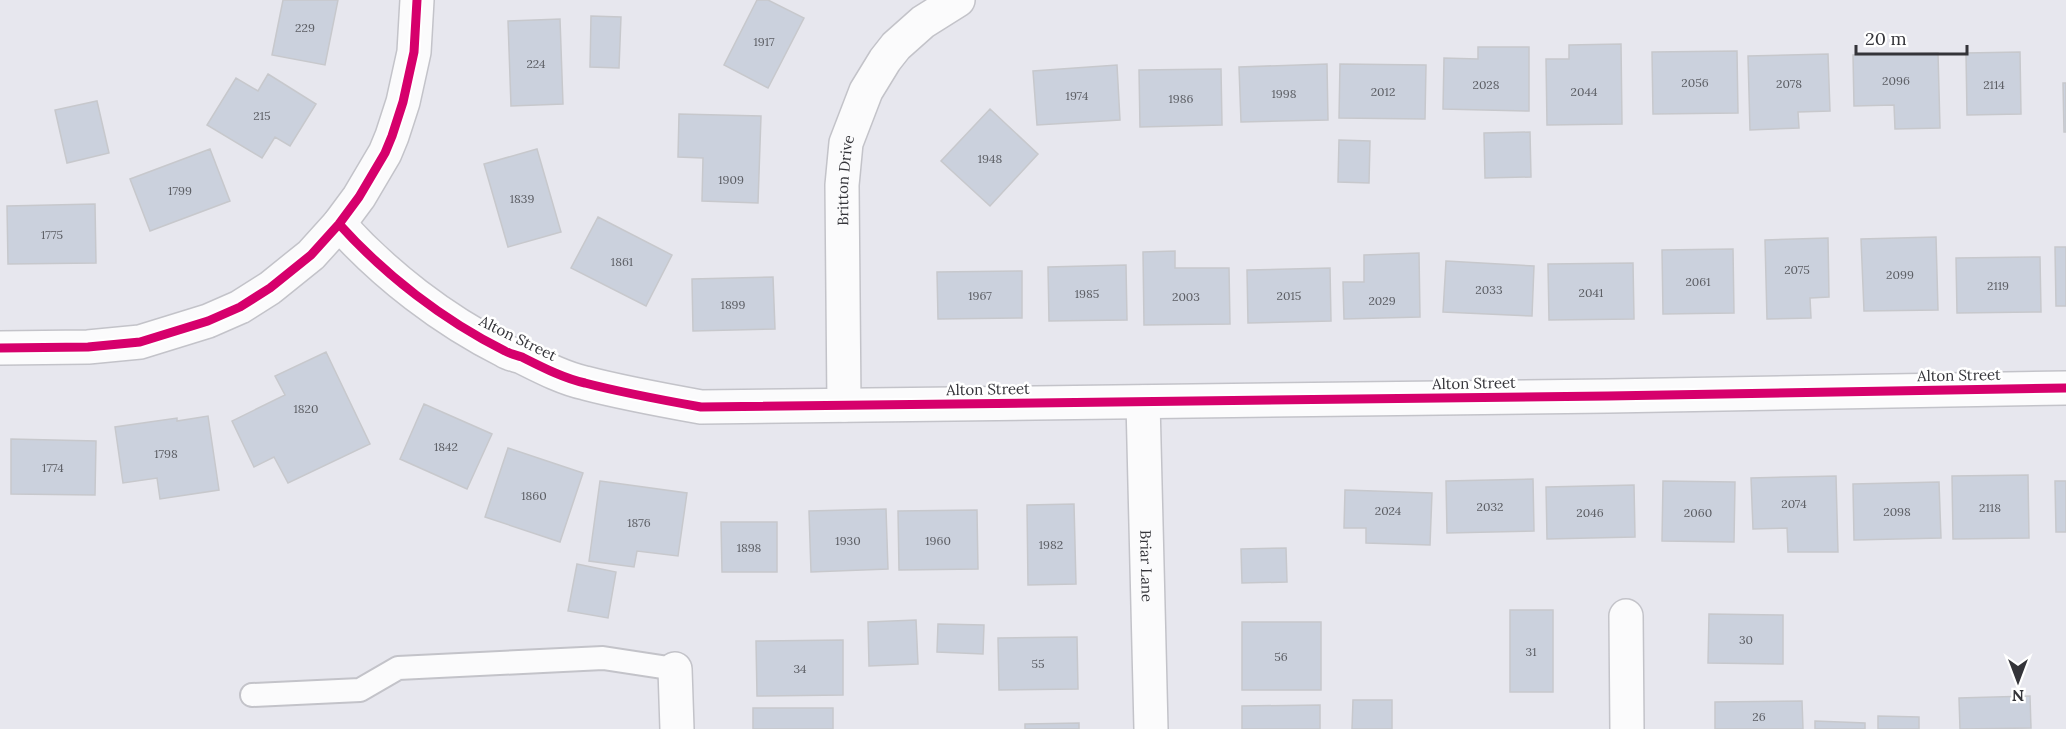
<svg xmlns="http://www.w3.org/2000/svg" width="2066" height="729" font-family="Lora,serif">
<rect width="100%" height="100%" fill="#e7e7ee"/>
<path fill="#cbd1dd" stroke="#c7c8cc" stroke-width="1.5" d="M 283,0 L 338,0 L 325,65 L 272,55 Z
M 757,0 L 768,0 L 804,18 L 768,88 L 724,65 Z
M 591,16 L 621,17 L 619,68 L 590,67 Z
M 560,19 L 563,104 L 511,106 L 508,21 Z
M 1621,44 L 1622,124 L 1547,125 L 1546,59 L 1569,59 L 1569,45 Z
M 1478,47 L 1529,47 L 1529,111 L 1443,109 L 1444,58 L 1478,59 Z
M 1737,51 L 1738,113 L 1653,114 L 1652,52 Z
M 2020,52 L 2021,114 L 1967,115 L 1966,53 Z
M 1938,53 L 1940,128 L 1895,129 L 1894,105 L 1854,106 L 1853,55 Z
M 1828,54 L 1830,111 L 1798,112 L 1799,128 L 1750,130 L 1748,56 Z
M 1327,64 L 1328,120 L 1241,122 L 1239,67 Z
M 1340,64 L 1426,65 L 1425,119 L 1339,118 Z
M 1117,65 L 1120,120 L 1037,125 L 1033,71 Z
M 1221,69 L 1222,125 L 1140,127 L 1139,70 Z
M 268,74 L 316,104 L 290,146 L 275,137 L 262,158 L 207,125 L 236,78 L 258,91 Z
M 2063,83 L 2066,83 L 2066,132 L 2064,132 Z
M 97,101 L 109,153 L 67,163 L 55,110 Z
M 990,109 L 1038,154 L 990,206 L 941,161 Z
M 679,114 L 761,116 L 758,203 L 702,201 L 703,158 L 678,157 Z
M 1530,132 L 1531,177 L 1485,178 L 1484,133 Z
M 1339,140 L 1370,141 L 1369,183 L 1338,182 Z
M 210,149 L 230,201 L 150,231 L 130,179 Z
M 537,149 L 561,232 L 508,247 L 484,164 Z
M 95,204 L 96,263 L 8,264 L 7,206 Z
M 598,217 L 672,255 L 646,306 L 571,268 Z
M 1936,237 L 1938,310 L 1864,311 L 1861,239 Z
M 1828,238 L 1829,297 L 1810,298 L 1811,318 L 1767,319 L 1765,240 Z
M 2055,247 L 2066,247 L 2066,306 L 2056,306 Z
M 1733,249 L 1734,313 L 1663,314 L 1662,250 Z
M 1175,251 L 1175,268 L 1229,268 L 1230,324 L 1144,325 L 1143,252 Z
M 1419,253 L 1420,317 L 1344,319 L 1343,282 L 1364,282 L 1364,255 Z
M 2040,257 L 2041,312 L 1957,313 L 1956,258 Z
M 1446,261 L 1534,266 L 1532,316 L 1443,312 Z
M 1633,263 L 1634,319 L 1549,320 L 1548,264 Z
M 1126,265 L 1127,320 L 1049,321 L 1048,267 Z
M 1330,268 L 1331,321 L 1248,323 L 1247,270 Z
M 1022,271 L 1022,318 L 938,319 L 937,272 Z
M 773,277 L 775,329 L 693,331 L 692,279 Z
M 326,352 L 370,444 L 288,483 L 274,457 L 254,467 L 232,421 L 285,395 L 275,376 Z
M 424,404 L 492,434 L 467,489 L 400,459 Z
M 208,416 L 219,490 L 160,499 L 157,478 L 123,483 L 115,427 L 177,418 L 177,421 Z
M 11,439 L 96,441 L 95,495 L 11,494 Z
M 508,448 L 583,473 L 560,542 L 485,517 Z
M 2028,475 L 2029,538 L 1953,539 L 1952,476 Z
M 1836,476 L 1838,552 L 1788,552 L 1787,528 L 1753,529 L 1751,478 Z
M 1533,479 L 1534,531 L 1447,533 L 1446,481 Z
M 600,481 L 687,493 L 678,556 L 637,551 L 634,567 L 589,561 Z
M 1663,481 L 1735,482 L 1734,542 L 1662,541 Z
M 2055,481 L 2066,481 L 2066,532 L 2056,532 Z
M 1939,482 L 1941,538 L 1854,540 L 1853,484 Z
M 1634,485 L 1635,537 L 1547,539 L 1546,487 Z
M 1345,490 L 1432,493 L 1430,545 L 1366,543 L 1366,528 L 1344,528 Z
M 1074,504 L 1076,584 L 1028,585 L 1027,505 Z
M 886,509 L 888,569 L 811,572 L 809,511 Z
M 977,510 L 978,569 L 899,570 L 898,511 Z
M 721,522 L 777,522 L 777,572 L 722,572 Z
M 1286,548 L 1287,582 L 1242,583 L 1241,549 Z
M 577,564 L 616,572 L 608,618 L 568,611 Z
M 1510,610 L 1553,610 L 1553,692 L 1510,692 Z
M 1709,614 L 1783,615 L 1783,664 L 1708,663 Z
M 916,620 L 918,664 L 869,666 L 868,622 Z
M 1242,622 L 1321,622 L 1321,690 L 1242,690 Z
M 938,624 L 984,625 L 983,654 L 937,652 Z
M 1077,637 L 1078,689 L 999,690 L 998,638 Z
M 843,640 L 843,695 L 757,696 L 756,641 Z
M 2030,696 L 2031,728 L 1960,729 L 1959,698 Z
M 1353,700 L 1392,700 L 1392,729 L 1352,729 Z
M 1802,701 L 1803,729 L 1715,729 L 1715,702 Z
M 1320,705 L 1320,729 L 1242,729 L 1242,706 Z
M 753,708 L 833,708 L 833,729 L 753,729 Z
M 1878,716 L 1919,717 L 1919,729 L 1878,729 Z
M 1815,721 L 1865,723 L 1865,729 L 1815,729 Z
M 1079,723 L 1079,729 L 1025,729 L 1025,724 Z"/>
<g fill="none" stroke-linecap="round" stroke-linejoin="round">
<defs>
<path id="lane" d="M 252,695 L 360,690 L 398,668 L 603,658 L 675,669"/>
<g id="street">
<path d="M 339,224 C 385,275 443,320 505,351 C 510,354 516,355 522,357 C 542,367 563,378 585,383 C 623,393 662,400 701,407 L 1608,396 L 2066,388"/>
<path d="M 0,348 L 88,347 L 140,342 L 208,321 L 240,307 L 270,288 L 311,255 L 339,224 L 359,197 L 385,153 L 392,136 L 403,102 L 414,52 L 417,0"/>
<path id="s1" d="M 1143,402 L 1151,729"/>
<path id="s2" d="M 844,405 L 842,185 L 846,143 L 866,91 L 885,60 L 896,46 L 923,22 L 958,0"/>
<path d="M 1626,616 L 1627,729"/>
<path d="M 675,669 L 677,729"/>
</g>
</defs>
<use href="#lane" stroke="#c3c3c9" stroke-width="26"/>
<use href="#street" stroke="#c3c3c9" stroke-width="36"/>
<use href="#lane" stroke="#fbfbfc" stroke-width="22"/>
<use href="#street" stroke="#fbfbfc" stroke-width="33"/>
<defs>
<path id="cycleway" d="M 339,224 C 385,275 443,320 505,351 C 510,354 516,355 522,357 C 542,367 563,378 585,383 C 623,393 662,400 701,407 L 1608,396 L 2066,388
M 0,348 L 88,347 L 140,342 L 208,321 L 240,307 L 270,288 L 311,255 L 339,224 L 359,197 L 385,153 L 392,136 L 403,102 L 414,52 L 417,0"/>
</defs>
<use href="#cycleway" stroke="#fff" stroke-width="13"/>
<use href="#cycleway" stroke="#d6006c" stroke-width="9"/>
</g>
<g text-anchor="middle" dominant-baseline="central" stroke-width="5" stroke-linejoin="round" paint-order="stroke">
<g font-size="12" fill="#5c5e64">
<text x="305" y="27">229</text>
<text x="764" y="41">1917</text>
<text x="536" y="63">224</text>
<text x="1896" y="80">2096</text>
<text x="1695" y="82">2056</text>
<text x="1789" y="83">2078</text>
<text x="1486" y="84">2028</text>
<text x="1994" y="84">2114</text>
<text x="1383" y="91">2012</text>
<text x="1584" y="91">2044</text>
<text x="1284" y="93">1998</text>
<text x="1077" y="95">1974</text>
<text x="1181" y="98">1986</text>
<text x="262" y="115">215</text>
<text x="990" y="158">1948</text>
<text x="731" y="179">1909</text>
<text x="180" y="190">1799</text>
<text x="522" y="198">1839</text>
<text x="52" y="234">1775</text>
<text x="622" y="261">1861</text>
<text x="1797" y="269">2075</text>
<text x="1900" y="274">2099</text>
<text x="1698" y="281">2061</text>
<text x="1998" y="285">2119</text>
<text x="1489" y="289">2033</text>
<text x="1591" y="292">2041</text>
<text x="1087" y="293">1985</text>
<text x="980" y="295">1967</text>
<text x="1289" y="295">2015</text>
<text x="1186" y="296">2003</text>
<text x="1382" y="300">2029</text>
<text x="733" y="304">1899</text>
<text x="306" y="408">1820</text>
<text x="446" y="446">1842</text>
<text x="166" y="453">1798</text>
<text x="53" y="467">1774</text>
<text x="534" y="495">1860</text>
<text x="1794" y="503">2074</text>
<text x="1490" y="506">2032</text>
<text x="1990" y="507">2118</text>
<text x="1388" y="510">2024</text>
<text x="1897" y="511">2098</text>
<text x="1590" y="512">2046</text>
<text x="1698" y="512">2060</text>
<text x="639" y="522">1876</text>
<text x="848" y="540">1930</text>
<text x="938" y="540">1960</text>
<text x="1051" y="544">1982</text>
<text x="749" y="547">1898</text>
<text x="1746" y="639">30</text>
<text x="1531" y="651">31</text>
<text x="1281" y="656">56</text>
<text x="1038" y="663">55</text>
<text x="800" y="668">34</text>
<text x="1759" y="716">26</text>
</g>
<g font-size="15" fill="#343439" stroke="#fff">
<text stroke="none"><textPath href="#s2" startOffset="225">Britton Drive</textPath></text>
<text transform="translate(518 338) rotate(26)">Alton Street</text>
<text transform="translate(1959 375) rotate(-1)">Alton Street</text>
<text transform="translate(1474 383) rotate(-1)">Alton Street</text>
<text transform="translate(988 389) rotate(-1)">Alton Street</text>
<text stroke="none"><textPath href="#s1" startOffset="164">Briar Lane</textPath></text>
</g>
</g>
<g transform="translate(2018 681) rotate(180)" stroke="#ffffff" stroke-width="4.5" paint-order="stroke">
<path d="M0-4.5L10 22L0 15L-10 22Z" fill="#343439"/>
<text y="-9" font-size="16" font-weight="bold" text-anchor="middle" fill="#343439">N</text>
</g>
<path d="M1856 45v9h111v-9" fill="none" stroke="#343439" stroke-width="3"/>
<text x="1865" y="45" font-size="18" fill="#343439" stroke="#ffffff" stroke-width="4.5" paint-order="stroke">20 m</text>
</svg>
